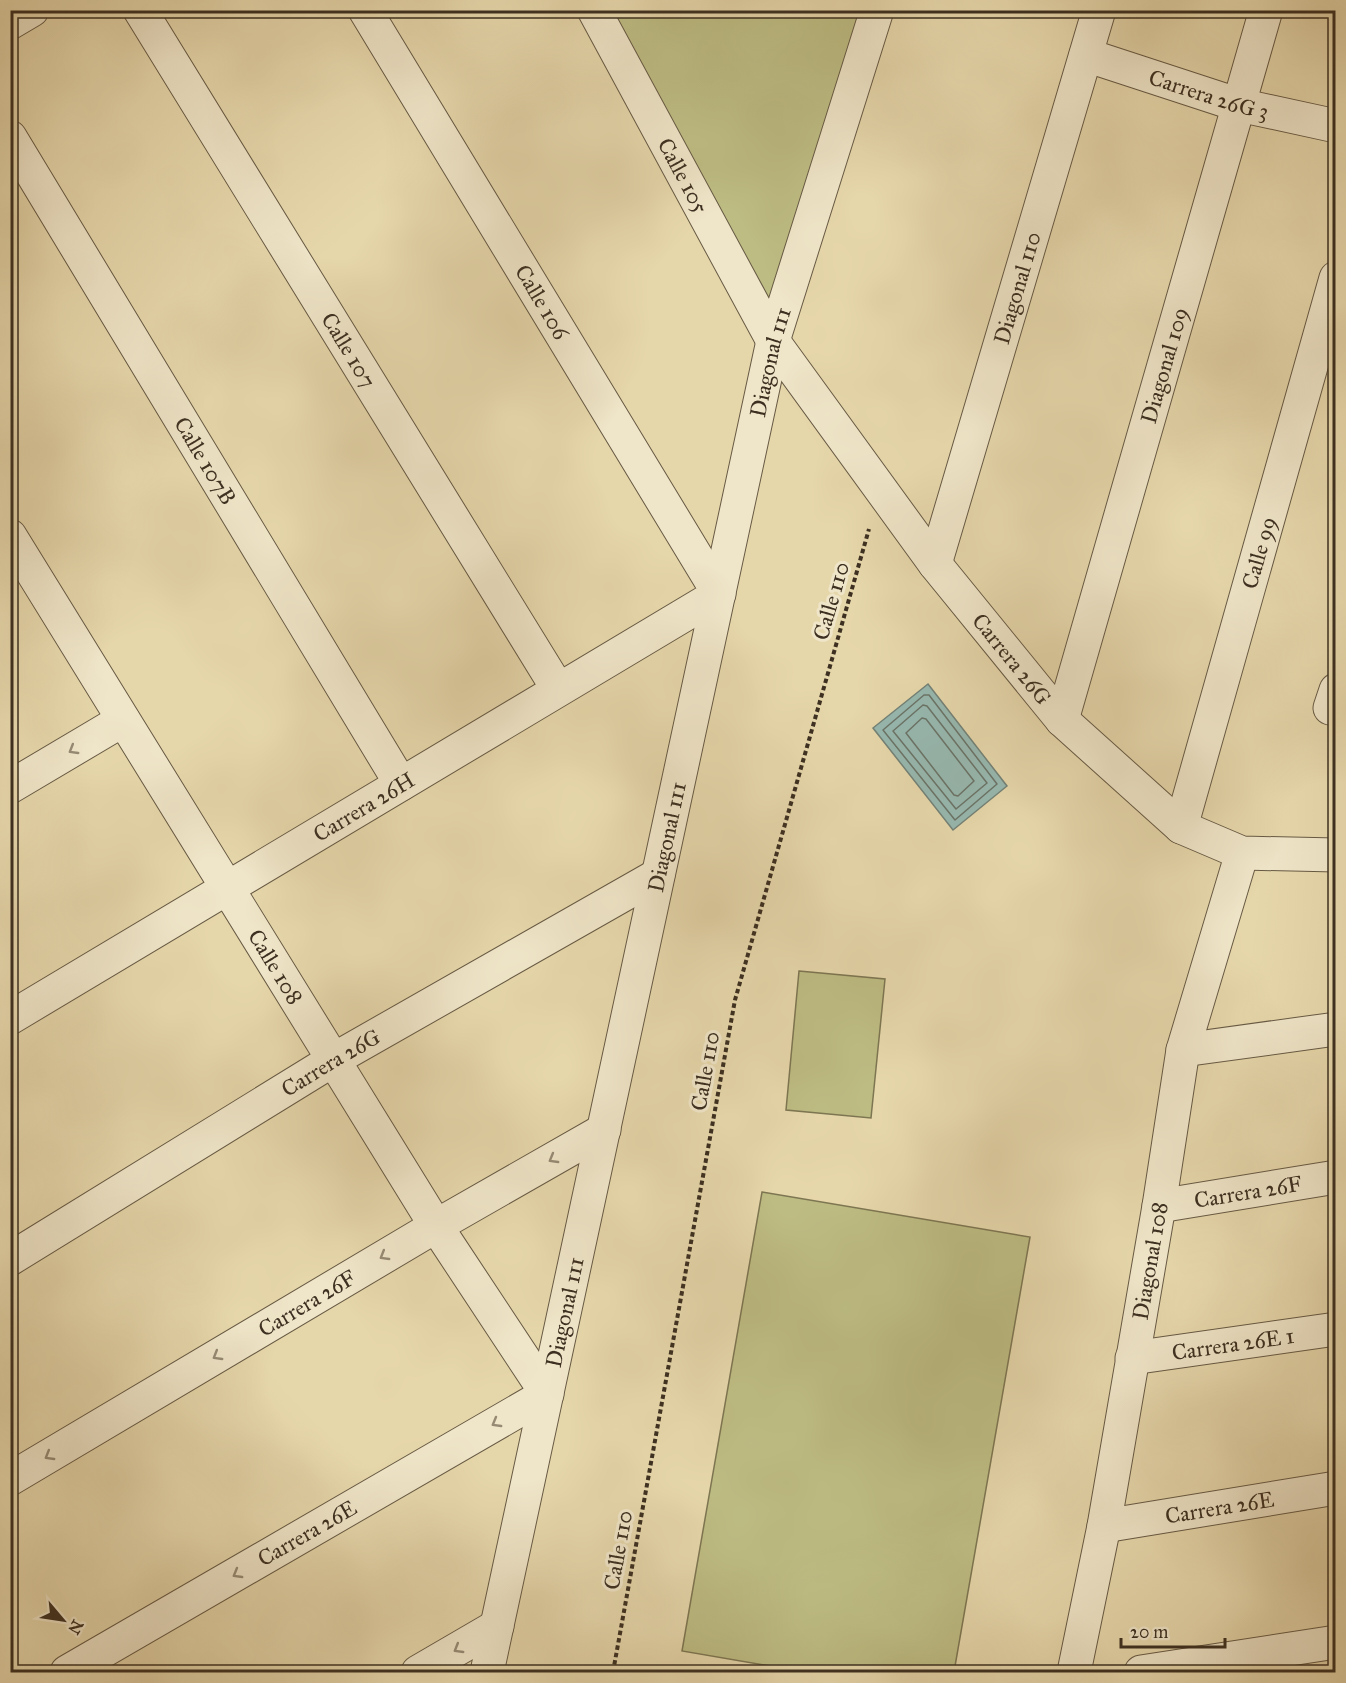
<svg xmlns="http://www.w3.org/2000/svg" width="1346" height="1683" font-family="'IM FELL Great Primer',serif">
<rect width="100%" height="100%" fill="#e6d7ab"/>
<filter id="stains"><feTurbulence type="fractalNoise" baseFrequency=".00333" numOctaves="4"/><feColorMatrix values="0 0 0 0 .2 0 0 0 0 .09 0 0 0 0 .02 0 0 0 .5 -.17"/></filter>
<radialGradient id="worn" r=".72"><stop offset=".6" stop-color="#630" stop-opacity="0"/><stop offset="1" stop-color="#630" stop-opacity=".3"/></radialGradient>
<path fill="#bdbc83" stroke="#7d7652" stroke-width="1.5" d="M 594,11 L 877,11 L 773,341 Z
M 799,971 L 885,979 L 871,1118 L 786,1110 Z
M 762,1192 L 1030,1237 L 954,1672 L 806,1672 L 682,1651 Z"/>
<path fill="#97b8b0" stroke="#738277" stroke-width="1.5" d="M 928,684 L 1007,786 L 953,830 L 873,728 Z"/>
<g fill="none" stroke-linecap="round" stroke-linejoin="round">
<path stroke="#6a7468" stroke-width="1.5" d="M 924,695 L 929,695 L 997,784 L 955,820 L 883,730 Z
M 923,705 L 927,706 L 987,783 L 956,809 L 893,731 Z
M 922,718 L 926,719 L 974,781 L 958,796 L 954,795 L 906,733 Z"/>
<defs>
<g id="minor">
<path id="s1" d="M 140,10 L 558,689"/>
<path id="s2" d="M 594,10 L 773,341 L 935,564 L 1062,720 L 1181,827 L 1242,853 L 1336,855"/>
<path d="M 10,23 L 32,10"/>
<path id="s3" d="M 1086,55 L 1239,105 L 1336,126"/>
<path id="s4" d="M 10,137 L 401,784"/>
<path id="s5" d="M 10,536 L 436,1226 L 547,1394 L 67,1672"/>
<path id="s6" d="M 935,564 L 1099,10"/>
<path d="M 1330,708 L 1336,690"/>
<path id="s7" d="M 1062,720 L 1266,10"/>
<path d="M 10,787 L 123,720"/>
<path id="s8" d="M 1181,827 L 1336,278"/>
<path id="s9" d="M 10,1018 L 719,594 L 365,10"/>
<path d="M 1183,1050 L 1336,1029"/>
<path id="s10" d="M 1159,1206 L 1336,1177"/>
<path id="s11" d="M 10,1259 L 333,1060 L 658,875"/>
<path id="s12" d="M 1132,1358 L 1336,1329"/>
<path id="s13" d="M 10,1479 L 436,1226 L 604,1130"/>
<path id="s14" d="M 1104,1526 L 1336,1488"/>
<path d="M 418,1672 L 497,1626"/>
<path id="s15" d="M 487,1672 L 773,341 L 877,10"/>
<path id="s16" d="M 1074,1672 L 1104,1526 L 1159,1206 L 1183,1050 L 1242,853"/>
<path d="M 1141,1672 L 1336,1642"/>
</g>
</defs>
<use href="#minor" stroke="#675a44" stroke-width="35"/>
<path stroke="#3d3021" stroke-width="4" stroke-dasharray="4.5 3" stroke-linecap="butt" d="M 613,1672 L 735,1000 L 869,529"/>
<use href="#minor" stroke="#efe5c8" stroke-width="33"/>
</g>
<defs><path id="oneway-chevron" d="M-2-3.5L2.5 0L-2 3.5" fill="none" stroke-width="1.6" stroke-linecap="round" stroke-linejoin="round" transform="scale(1.5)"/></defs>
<g stroke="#968a74">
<use href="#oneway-chevron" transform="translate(73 750) rotate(149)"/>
<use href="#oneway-chevron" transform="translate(553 1159) rotate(150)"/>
<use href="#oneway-chevron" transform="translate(384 1256) rotate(149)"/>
<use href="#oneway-chevron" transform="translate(217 1356) rotate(149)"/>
<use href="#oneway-chevron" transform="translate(496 1423) rotate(150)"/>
<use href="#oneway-chevron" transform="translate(49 1456) rotate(149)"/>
<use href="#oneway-chevron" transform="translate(237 1574) rotate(150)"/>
<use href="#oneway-chevron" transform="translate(458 1649) rotate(149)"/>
</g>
<g text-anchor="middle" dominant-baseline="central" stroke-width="6" stroke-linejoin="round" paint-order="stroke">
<g font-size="22" fill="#3d3021" stroke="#efe5c8">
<text stroke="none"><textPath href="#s3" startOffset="129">Carrera 26G 3</textPath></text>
<text stroke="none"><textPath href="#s2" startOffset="188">Calle 105</textPath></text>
<text stroke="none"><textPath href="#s6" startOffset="288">Diagonal 110</textPath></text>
<text transform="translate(542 302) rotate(59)">Calle 106</text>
<text stroke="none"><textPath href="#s1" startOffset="399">Calle 107</textPath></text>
<text stroke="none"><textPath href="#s15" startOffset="1340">Diagonal 111</textPath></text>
<text stroke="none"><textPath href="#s7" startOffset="369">Diagonal 109</textPath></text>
<text stroke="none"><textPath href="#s4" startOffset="378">Calle 107B</textPath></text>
<text stroke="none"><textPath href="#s8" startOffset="285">Calle 99</textPath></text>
<text transform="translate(831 601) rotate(-74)">Calle 110</text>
<text stroke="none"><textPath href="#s2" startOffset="774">Carrera 26G</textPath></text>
<text stroke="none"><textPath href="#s9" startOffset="412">Carrera 26H</textPath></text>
<text stroke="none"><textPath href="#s15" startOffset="854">Diagonal 111</textPath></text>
<text stroke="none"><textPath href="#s5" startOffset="506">Calle 108</textPath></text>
<text stroke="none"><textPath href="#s11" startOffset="376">Carrera 26G</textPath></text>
<text transform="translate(705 1071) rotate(-80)">Calle 110</text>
<text stroke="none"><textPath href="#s10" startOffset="90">Carrera 26F</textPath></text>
<text stroke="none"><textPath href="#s16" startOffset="418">Diagonal 108</textPath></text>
<text stroke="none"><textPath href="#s13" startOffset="345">Carrera 26F</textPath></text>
<text stroke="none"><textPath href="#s15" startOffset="368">Diagonal 111</textPath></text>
<text stroke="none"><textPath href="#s12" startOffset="102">Carrera 26E 1</textPath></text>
<text stroke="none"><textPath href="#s14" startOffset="117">Carrera 26E</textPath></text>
<text transform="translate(307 1533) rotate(-30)">Carrera 26E</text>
<text transform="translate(618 1550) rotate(-80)">Calle 110</text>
</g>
</g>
<rect width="1346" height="1683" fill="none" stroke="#e6d7ab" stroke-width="36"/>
<rect x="12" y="12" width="1322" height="1659" fill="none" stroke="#3d3021" stroke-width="3"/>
<rect x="18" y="18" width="1310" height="1647" fill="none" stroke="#3d3021" stroke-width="1.5"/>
<g transform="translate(63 1620) rotate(119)" stroke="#efe5c8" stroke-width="4.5" paint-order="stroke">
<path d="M0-4.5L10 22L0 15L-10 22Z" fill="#3d3021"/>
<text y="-9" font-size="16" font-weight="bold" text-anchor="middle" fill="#3d3021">N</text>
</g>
<path d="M1121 1638v9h104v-9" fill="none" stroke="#3d3021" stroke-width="3"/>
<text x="1130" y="1638" font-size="18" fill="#3d3021" stroke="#efe5c8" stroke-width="4.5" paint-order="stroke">20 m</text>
<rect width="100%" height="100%" filter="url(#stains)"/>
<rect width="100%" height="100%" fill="url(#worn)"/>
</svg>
